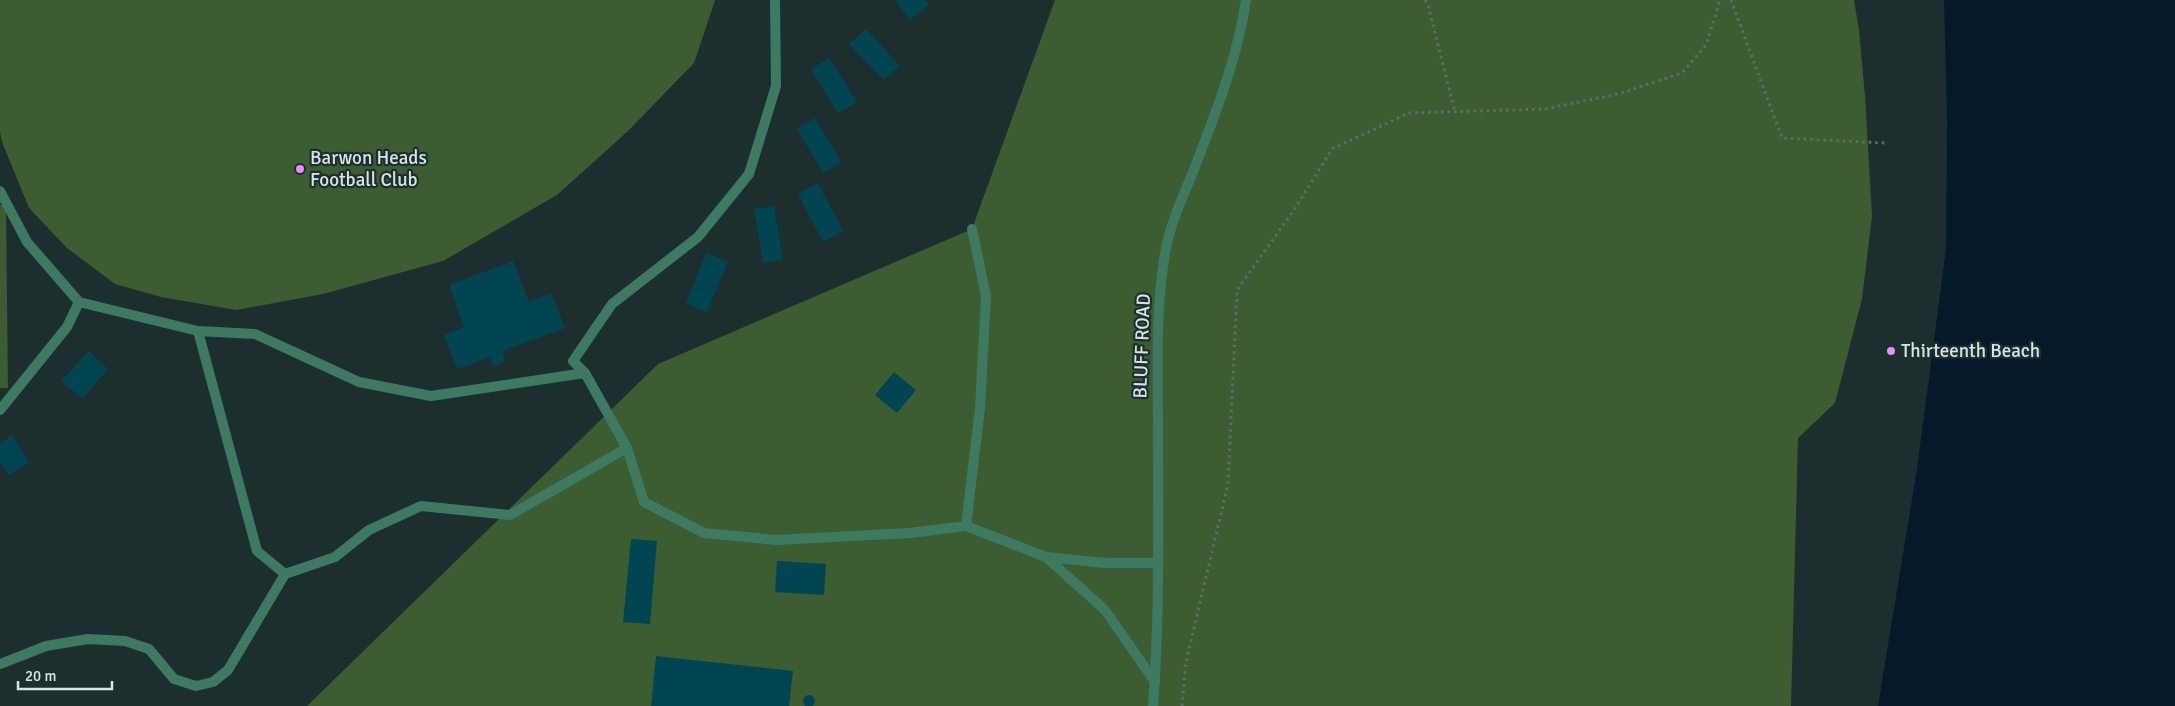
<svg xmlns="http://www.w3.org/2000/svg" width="2175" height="706" font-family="Signika,sans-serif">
<rect width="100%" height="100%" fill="#1c2f2e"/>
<path fill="#3c5d31" d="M 0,0 L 715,0 L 694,63 L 628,131 L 557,195 L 443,261 L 323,294 L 236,310 L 161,297 L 115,284 L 67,248 L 29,208 L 2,142 L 0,131 Z
M 1055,0 L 1854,0 L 1859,30 L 1865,96 L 1872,216 L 1862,299 L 1835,403 L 1798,438 L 1791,706 L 307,706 L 658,364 L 972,229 Z
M 0,205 L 6,205 L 8,388 L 0,388 Z"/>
<path fill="#041a2a" d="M 1944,0 L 2175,0 L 2175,706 L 1878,706 L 1917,469 L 1946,249 L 1947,120 Z"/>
<path fill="#014553" d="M 895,0 L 925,0 L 929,5 L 910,20 Z
M 866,29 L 900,66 L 884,80 L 849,44 Z
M 829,58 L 857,102 L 838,113 L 811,69 Z
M 815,118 L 841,162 L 823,173 L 797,129 Z
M 818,183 L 843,231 L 823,242 L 798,194 Z
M 774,206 L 783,259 L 763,263 L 754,209 Z
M 706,253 L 728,261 L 707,312 L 686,303 Z
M 513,261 L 529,302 L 551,293 L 565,328 L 502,351 L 506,361 L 493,366 L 490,357 L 457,369 L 444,335 L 464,327 L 449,285 Z
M 89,351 L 108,369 L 82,399 L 61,381 Z
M 894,372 L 916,390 L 897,413 L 875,395 Z
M 12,435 L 29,462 L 9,475 L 0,462 L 0,444 Z
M 631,539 L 657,541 L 650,624 L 623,622 Z
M 777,561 L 826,564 L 824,595 L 775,592 Z
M 656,656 L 793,671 L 789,706 L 651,706 Z
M803 701a6 6 0 1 1 12 0a6 6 0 1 1-12 0Z"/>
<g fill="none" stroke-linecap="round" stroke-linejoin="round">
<path stroke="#5c6d6c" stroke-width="3" stroke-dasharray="2.5 4" stroke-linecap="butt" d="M 1425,0 L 1428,5 L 1455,112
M 1731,0 L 1782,138 L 1885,143
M 1182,706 L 1186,662 L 1228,484 L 1237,290 L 1294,210 L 1332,149 L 1409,113 L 1545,109 L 1618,94 L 1682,73 L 1706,45 L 1720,0"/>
<path stroke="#3d7a61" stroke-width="10" d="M 775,0 L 776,86 L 749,174 L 698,237 L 612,304 L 573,361 L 585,373 L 627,448 L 644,502 L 704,533 L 776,540 L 910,533 L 966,526 L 1046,557 L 1105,563 L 1158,563
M 0,191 L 27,242 L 79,302 L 198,331 L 255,334 L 359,382 L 431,396 L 585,373
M 198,331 L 257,551 L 285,574 L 335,557 L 369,530 L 421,506 L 510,515 L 627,448
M 0,410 L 67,327 L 79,302
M 966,526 L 980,408 L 986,296 L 972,229
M 1046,557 L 1105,610 L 1155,682
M 0,664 L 46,646 L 88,639 L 125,641 L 149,649 L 174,679 L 196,686 L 213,682 L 228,670 L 285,574"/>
<path stroke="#3d7a61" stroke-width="10" d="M 1153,706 C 1160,613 1158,519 1158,426 C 1158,367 1155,306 1166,248 C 1172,217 1187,189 1198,159 C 1218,107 1238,55 1246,0"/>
</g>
<g fill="#ea8dfc" stroke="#1c2f2e" stroke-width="2">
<circle cx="300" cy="169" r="5"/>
<circle cx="1891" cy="351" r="5"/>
</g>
<g text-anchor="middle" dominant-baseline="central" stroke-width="4.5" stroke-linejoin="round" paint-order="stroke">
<g font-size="19" fill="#d9e5e4" stroke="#1c2f2e" text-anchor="start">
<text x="310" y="158">Barwon Heads<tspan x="310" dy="22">Football Club</tspan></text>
<text x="1901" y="351">Thirteenth Beach</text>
</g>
<g font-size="19" fill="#d9e5e4" stroke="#1c2f2e">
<text transform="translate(1142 346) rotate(-88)">BLUFF ROAD</text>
</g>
</g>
<path d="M18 681v8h94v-8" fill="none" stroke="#d9e5e4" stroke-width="2.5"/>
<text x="25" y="681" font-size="15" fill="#d9e5e4" stroke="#1c2f2e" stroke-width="4" paint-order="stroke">20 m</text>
</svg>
